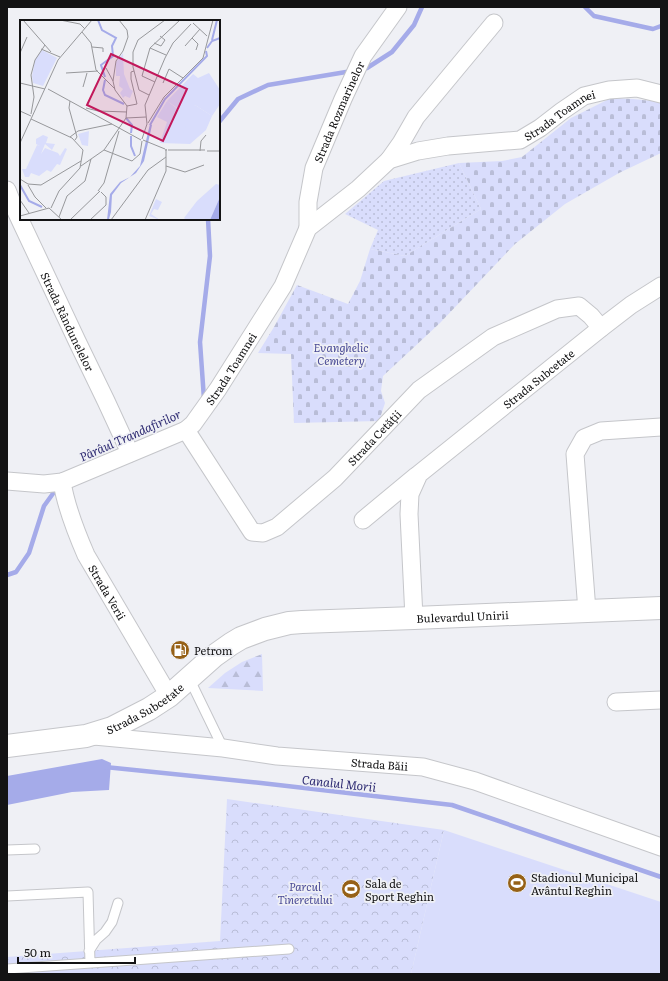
<svg xmlns="http://www.w3.org/2000/svg" width="668" height="981" font-family="Literata,serif">
<defs>
<pattern id="grass-dots" width="8" height="8" patternUnits="userSpaceOnUse"><rect width="8" height="8" fill="#d9ddfc"/><path d="M2 2h.1M6 6h.1" fill="none" stroke="#b9bdd7" stroke-width="1.8" stroke-linecap="round"/></pattern>
<pattern id="forest-firs" width="22" height="20" patternUnits="userSpaceOnUse"><rect width="22" height="20" fill="#d9ddfc"/><path d="M5 1l3.5 6h-7zM16 11l3.5 6h-7z" fill="#b9bdd7"/></pattern>
<pattern id="cemetery-stones" width="16" height="16" patternUnits="userSpaceOnUse"><rect width="16" height="16" fill="#d9ddfc"/><path d="M2 7V4a2 2 0 0 1 4 0v3zM10 15v-3a2 2 0 0 1 4 0v3z" fill="#b9bdd7"/></pattern>
<pattern id="park-crowns" width="20" height="18" patternUnits="userSpaceOnUse"><rect width="20" height="18" fill="#d9ddfc"/><path d="M2 6a3 3 0 1 1 6 0M12 15a3 3 0 1 1 6 0" fill="none" stroke="#b9bdd7"/></pattern>
</defs>
<rect width="100%" height="100%" fill="#eff0f5"/>
<path fill="url(#grass-dots)" d="M 459,163 L 481,209 L 405,256 L 370,249 L 378,230 L 345,214 L 384,181 Z"/>
<path fill="url(#forest-firs)" d="M 262,654 L 263,691 L 208,688 L 225,673 L 242,662 Z"/>
<path fill="url(#cemetery-stones)" d="M 611,98 L 633,99 L 661,102 L 661,153 L 619,173 L 565,204 L 515,244 L 440,323 L 383,376 L 381,391 L 385,403 L 379,421 L 294,423 L 291,354 L 258,353 L 274,327 L 297,285 L 348,304 L 360,281 L 370,249 L 405,256 L 481,209 L 459,163 L 502,161 L 522,157 L 571,118 Z"/>
<path fill="url(#park-crowns)" d="M 227,799 L 444,830 L 411,974 L 7,974 L 7,957 L 220,941 Z"/>
<path fill="#d9ddfc" d="M 444,830 L 661,902 L 661,974 L 411,974 Z"/>
<path fill="#a5abe9" d="M 102,759 L 111,763 L 109,790 L 72,792 L 7,805 L 7,776 Z"/>
<g fill="none" stroke-linecap="round" stroke-linejoin="round">
<path stroke="#a5abe9" stroke-width="4.5" d="M 585,7 L 594,16 L 653,29 L 661,26
M 361,69 L 367,68 L 392,52 L 414,25 L 422,7
M 219,122 L 238,99 L 268,85 L 352,71
M 204,399 L 200,342 L 210,256 L 208,219
M 7,575 L 16,572 L 29,553 L 44,506 L 57,488
M 105,767 L 261,783 L 452,805 L 661,877"/>
<defs>
<path id="lane" d="M 189,678 L 223,748
M 7,850 L 35,849
M 7,896 L 88,892 L 90,963
M 89,951 L 96,940 L 105,932 L 112,922 L 118,903
M 7,969 L 289,949"/>
<g id="street">
<path d="M 389,160 L 401,143 L 416,117 L 494,23"/>
<path id="s1" d="M 7,190 L 13,205 L 77,341 L 106,401 L 130,453"/>
<path id="s2" d="M 308,228 L 308,202 L 314,168 L 343,99 L 363,56 L 398,7"/>
<path id="s3" d="M 186,430 L 252,532 L 263,533 L 277,527 L 335,478 L 419,390 L 493,337 L 557,309 L 579,306 L 591,316 L 601,328"/>
<path id="s4" d="M 7,481 L 44,484 L 62,482 L 186,430 L 193,424 L 218,389 L 283,286 L 308,228 L 358,189 L 389,160 L 418,151 L 448,146 L 520,140 L 540,128 L 562,111 L 584,96 L 609,90 L 637,88 L 661,94"/>
<path id="s5" d="M 62,482 C 66,507 76,532 86,555 L 169,696"/>
<path d="M 363,520 L 416,476"/>
<path d="M 587,611 L 575,454 L 584,438 L 601,431 L 661,427"/>
<path id="s6" d="M 414,618 L 409,514 L 410,494 L 419,474 L 601,328 L 631,305 L 661,286"/>
<path d="M 616,702 L 661,700"/>
<path id="s7" d="M 94,736 L 223,748 L 277,756 L 423,767 L 475,781 L 661,847"/>
</g>
<g id="secondary">
<path id="s8" d="M 7,746 L 86,736 L 112,728 L 149,709 L 169,696 L 214,656 L 231,644 L 241,638 L 265,629 L 289,623 L 302,622 L 414,618 L 661,608"/>
</g>
</defs>
<use href="#lane" stroke="#c5c6ca" stroke-width="11"/>
<use href="#street" stroke="#c5c6ca" stroke-width="19"/>
<use href="#secondary" stroke="#c5c6ca" stroke-width="24"/>
<use href="#lane" stroke="#fff" stroke-width="9"/>
<use href="#street" stroke="#fff" stroke-width="17"/>
<use href="#secondary" stroke="#fff" stroke-width="22"/>
</g>
<defs>
<symbol id="fuel-disc" viewBox="-11 -11 22 22"><circle r="9.5" fill="#966117" stroke="#eff0f5"/><path d="M-5.5-6h7V0h2V4h1.3V-2.5L3-4.5l.8-.8L6-3V5H2.5V1h-1V6h-7ZM-4.2-4.7v3.2H.2V-4.7Z" fill="#fff"/></symbol>
<symbol id="stadium-disc" viewBox="-11 -11 22 22"><circle r="9.5" fill="#966117" stroke="#eff0f5"/><path d="M0-5a6.5 5 0 1 0 0 10a6.5 5 0 1 0 0-10ZM-3.5-1.8h7v3.6h-7Z" fill="#fff"/></symbol>
</defs>
<g fill-rule="evenodd">
<use href="#fuel-disc" x="169" y="639" width="22" height="22"/>
<use href="#stadium-disc" x="506" y="872" width="22" height="22"/>
<use href="#stadium-disc" x="340" y="878" width="22" height="22"/>
</g>
<g text-anchor="middle" dominant-baseline="central" stroke-width="3.5" stroke-linejoin="round" paint-order="stroke">
<g font-size="11" fill="#131314" stroke="#eff0f5">
<text stroke="none"><textPath href="#s2" startOffset="122">Strada Rozmarinelor</textPath></text>
<text stroke="none"><textPath href="#s4" startOffset="713">Strada Toamnei</textPath></text>
<text stroke="none"><textPath href="#s1" startOffset="145">Strada Rândunelelor</textPath></text>
<text stroke="none"><textPath href="#s4" startOffset="266">Strada Toamnei</textPath></text>
<text stroke="none"><textPath href="#s6" startOffset="299">Strada Subcetate</textPath></text>
<text stroke="none"><textPath href="#s3" startOffset="280">Strada Cetății</textPath></text>
<text stroke="none"><textPath href="#s5" startOffset="120">Strada Verii</textPath></text>
<text stroke="none"><textPath href="#s8" startOffset="489">Bulevardul Unirii</textPath></text>
<text stroke="none"><textPath href="#s8" startOffset="145">Strada Subcetate</textPath></text>
<text stroke="none"><textPath href="#s7" startOffset="287">Strada Băii</textPath></text>
</g>
<g font-size="11" font-style="italic" fill="#494a95" stroke="#eff0f5">
<text x="341" y="347">Evanghelic<tspan x="341" dy="13">Cemetery</tspan></text>
<text x="305" y="886">Parcul<tspan x="305" dy="13">Tineretului</tspan></text>
</g>
<g font-size="11" fill="#131314" stroke="#eff0f5" text-anchor="start">
<text x="194" y="650">Petrom</text>
<text x="531" y="877">Stadionul Municipal<tspan x="531" dy="13">Avântul Reghin</tspan></text>
<text x="365" y="883">Sala de<tspan x="365" dy="13">Sport Reghin</tspan></text>
</g>
<g font-size="12" font-style="italic" fill="#2e2b72" stroke="#eff0f5">
<text transform="translate(130 435) rotate(-24)">Pârâul Trandafirilor</text>
<text transform="translate(339 783) rotate(6)">Canalul Morii</text>
</g>
</g>
<g transform="translate(20 20)">
<rect width="200" height="200" fill="#eff0f5"/>
<path d="M 23,115 L 28,117 L 26,123 L 35,124 L 32,130 L 25,124 L 21,134 L 25,128 L 38,133 L 40,136 L 45,128 L 47,129 L 40,145 L 37,144 L 31,152 L 27,150 L 19,156 L 11,153 L 9,157 L 5,157 L 2,149 L 6,149 L 17,125 L 20,126 L 16,124 L 16,119 ZM 196,164 L 200,165 L 200,177 L 190,200 L 166,200 L 164,198 L 177,181 ZM 136,179 L 142,182 L 138,190 L 134,189 L 131,194 L 140,200 L 129,196 Z" fill="#d9ddfc"/>
<path d="M 103,33 L 104,54 L 110,69 L 113,71 L 110,78 L 105,76 L 103,78 L 100,73 L 103,69 L 99,66 L 100,56 L 96,56 L 96,42 Z" fill="#d9ddfc"/>
<path d="M 22,30 L 37,38 L 23,66 L 13,63 L 12,56 L 15,40 ZM 147,81 L 159,90 L 175,85 L 192,96 L 186,110 L 170,124 L 140,123 L 147,102 L 137,97 ZM 69,111 L 68,126 L 62,125 L 58,114 Z" fill="#d9ddfc"/>
<path d="M 189,53 L 200,70 L 200,84 L 192,96 L 175,85 L 169,91 L 162,91 L 147,81 L 173,54 L 178,58 ZM156 108a5 5 0 1 1 10 0a5 5 0 1 1-10 0Z" fill="#d9ddfc"/>
<path d="M 130,104 L 132,105 L 124,141 L 116,153 L 101,163 L 92,175 L 91,192 L 89,199 L 87,200 L 90,174 L 100,162 L 110,157 L 120,146 ZM 200,177 L 200,200 L 190,200 Z" fill="#a5abe9"/>
<path fill="none" stroke="#a5abe9" stroke-width="2" d="M 78,0 L 82,10 L 96,18 L 92,26 L 93,36 L 81,45 L 85,57M 192,20 L 197,0M 187,28 L 192,21 L 200,18M 85,60 L 83,70 L 85,75 L 104,84M 106,98 L 112,105 L 111,113M 130,105 L 145,79 L 187,36 L 186,31M 111,116 L 111,126 L 115,136M 0,165 L 9,181 L 22,187"/>
<path fill="none" stroke="#97989b" stroke-width="1" d="M 3,0 L 31,32M 40,0 L 60,4 L 65,9M 173,3 L 187,16M 62,12 L 71,23 L 76,50 L 95,69M 172,18 L 178,24 L 176,30M 134,23 L 141,26 L 145,20 L 140,16M 165,26 L 180,9M 72,27 L 83,28 L 83,32M 130,28 L 146,35M 21,29 L 40,37M 0,33 L 7,17M 86,48 L 93,61M 46,53 L 78,51M 135,62 L 122,56 L 130,28 L 160,0M 0,63 L 25,69M 143,63 L 149,49 L 163,58M 63,67 L 67,53M 28,69 L 121,120M 129,75 L 119,70 L 113,47 L 113,32 L 118,20 L 145,0M 50,81 L 49,88 L 57,117 L 55,120M 107,86 L 117,84 L 111,59 L 111,52 L 114,51M 66,88 L 78,91 L 107,92M 0,91 L 11,96M 11,94 L 14,77 L 11,55 L 15,40 L 25,25M 106,98 L 126,97M 11,99 L 52,118 L 63,130 L 60,148 L 39,171 L 31,188M 128,103 L 144,77 L 183,38 L 193,0M 50,117 L 58,111 L 92,104M 122,119 L 127,104 L 125,85 L 145,38 L 153,23 L 171,4M 123,120 L 145,129M 0,123 L 38,40 L 72,0M 84,130 L 112,141 L 120,134 L 122,121M 148,130 L 185,130M 180,131 L 181,121 L 186,115M 187,131 L 200,131M 61,146 L 84,130 L 106,98 L 107,86 L 95,70 L 93,61 L 96,41 L 103,31 L 108,17 L 107,10 L 99,0M 146,146 L 165,152 L 184,145M 0,159 L 8,164 L 21,165 L 61,141M 8,165 L 15,177 L 26,188M 78,171 L 84,163 L 99,111M 0,180 L 9,193M 0,196 L 29,188 L 42,200M 39,197 L 47,176 L 65,161 L 71,139M 50,200 L 80,171 L 78,173M 70,200 L 86,185 L 86,177 L 81,172M 91,200 L 128,150 L 146,137M 125,200 L 146,151 L 146,129 L 146,131"/>
<path fill="#c2185b" fill-opacity="0.15" stroke="#c2185b" stroke-width="2" d="M 91,34 L 167,69 L 143,121 L 67,85 Z"/>
<rect width="200" height="200" fill="none" stroke="#131314" stroke-width="2"/>
</g>
<rect width="668" height="981" fill="none" stroke="#131314" stroke-width="16"/>
<path d="M18 957v6h117v-6" fill="none" stroke="#131314" stroke-width="2"/>
<text x="24" y="957" font-size="12" fill="#131314" stroke="#eff0f5" stroke-width="3" paint-order="stroke">50 m</text>
</svg>
